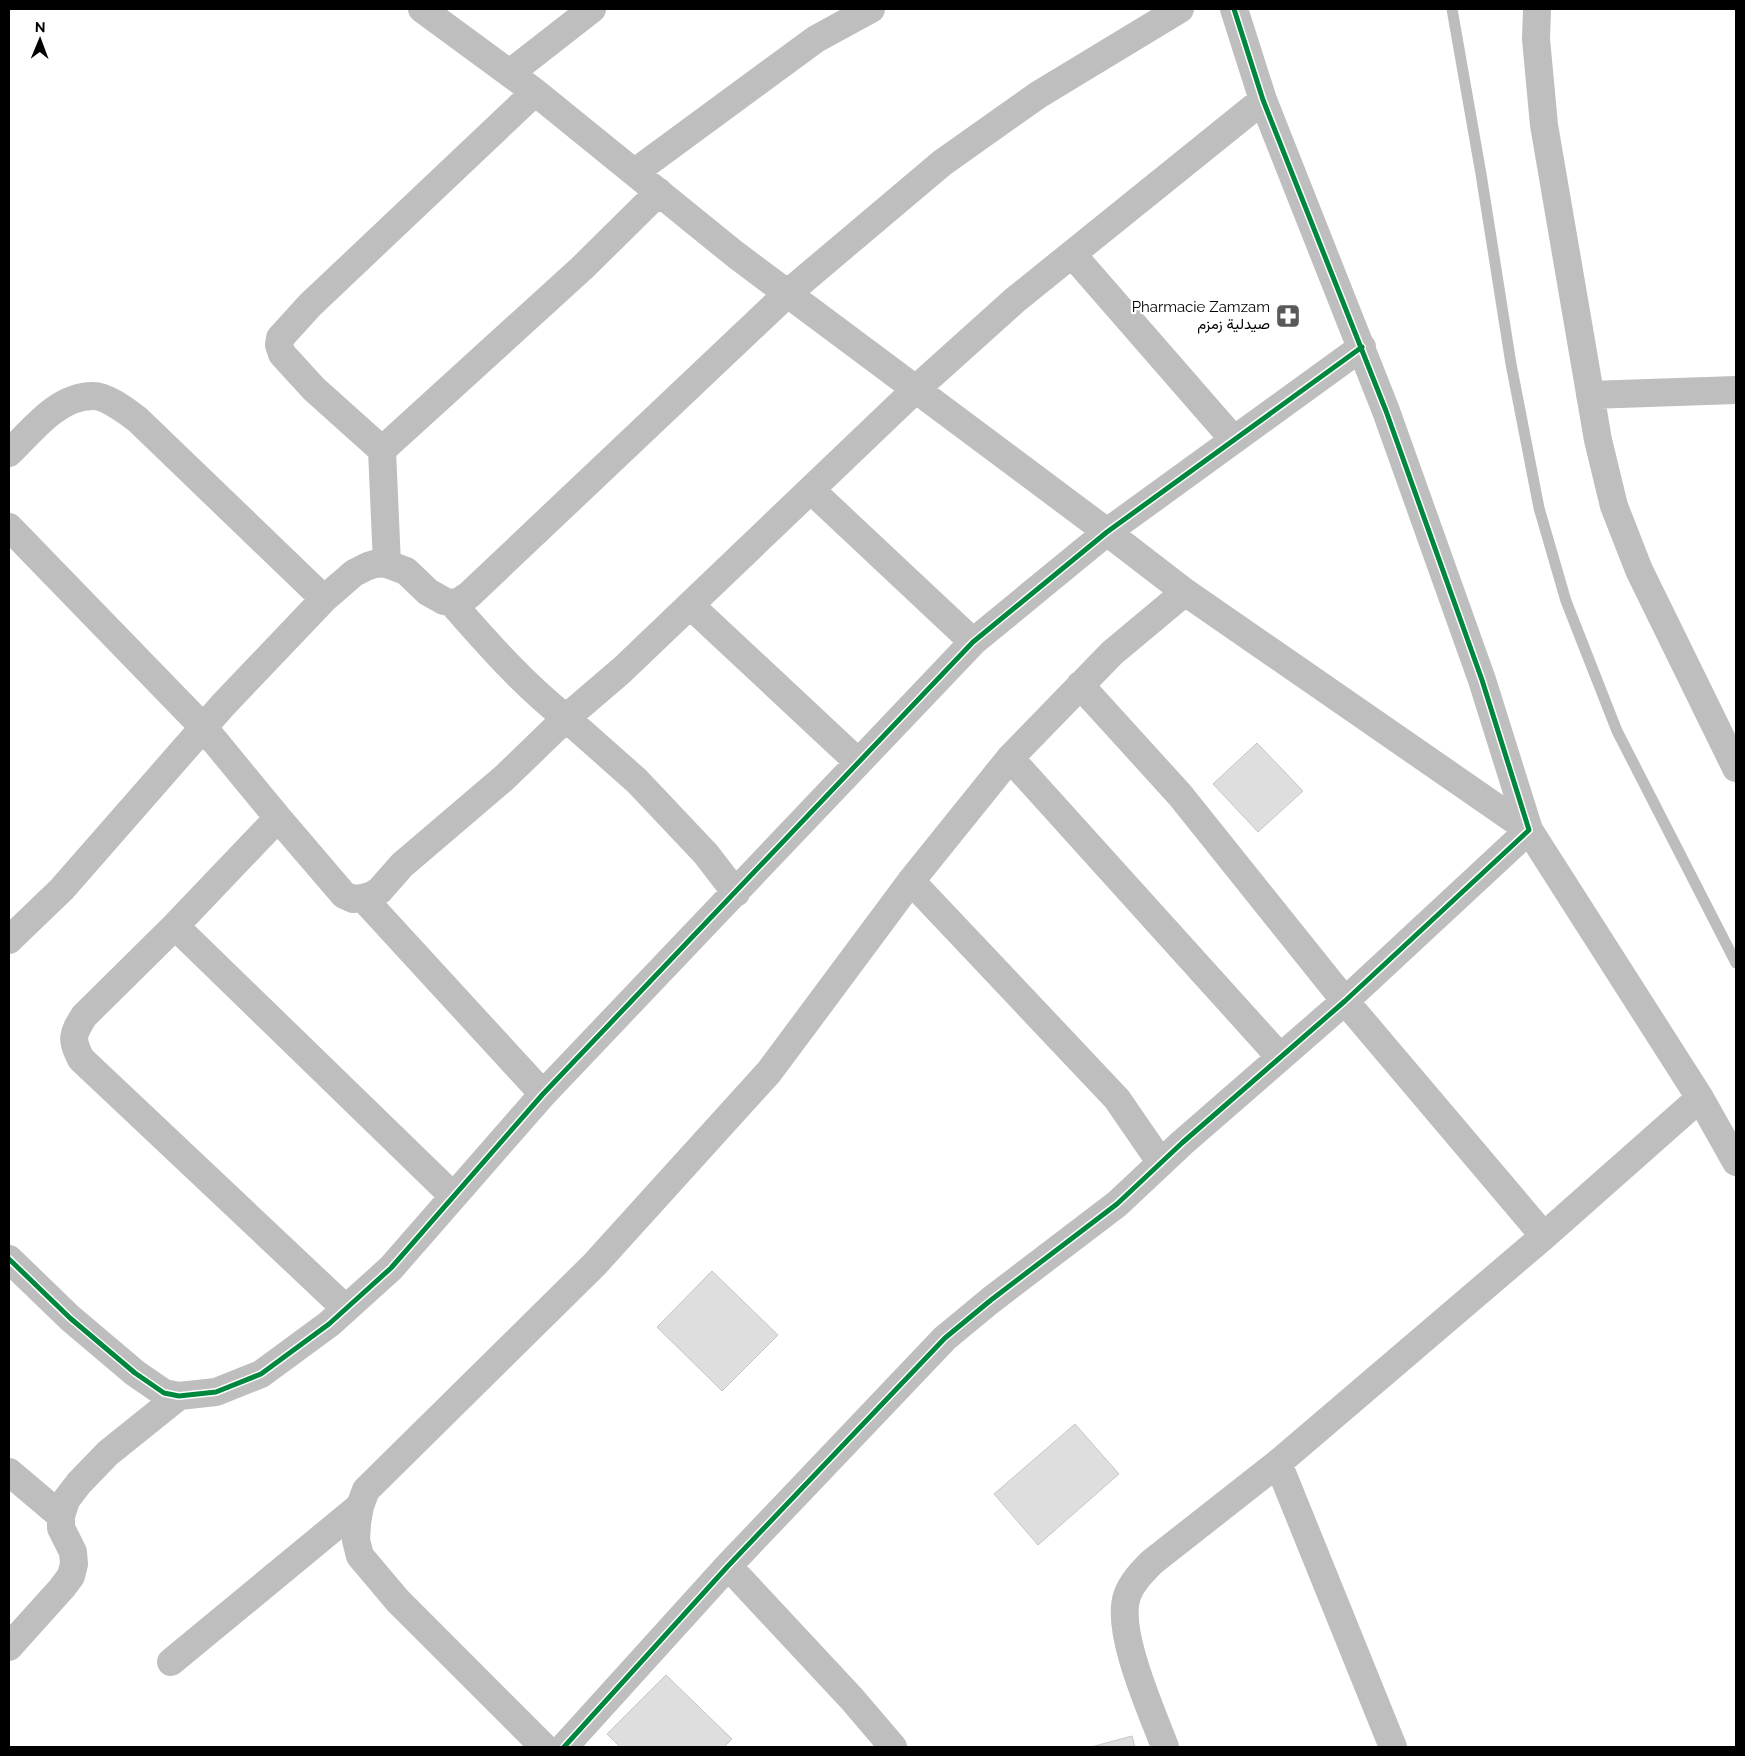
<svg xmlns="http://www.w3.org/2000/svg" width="1745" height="1756" font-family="Raleway,Vazirmatn,sans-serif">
<rect width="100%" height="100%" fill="#fff"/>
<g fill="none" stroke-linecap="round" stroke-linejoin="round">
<path stroke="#bdbdbd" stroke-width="11" d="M 1452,9 L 1481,174 L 1511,364 L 1539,508 L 1566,601 L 1617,731 L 1736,963"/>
</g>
<path fill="#dedede" stroke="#c6c6c6" d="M 1257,743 L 1303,791 L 1258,832 L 1213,784 Z
M 712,1271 L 778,1335 L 722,1391 L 657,1327 Z
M 1075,1424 L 1119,1474 L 1038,1545 L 994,1494 Z
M 666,1675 L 732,1739 L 724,1747 L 620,1747 L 607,1734 Z
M 1132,1736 L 1135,1747 L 1091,1747 Z"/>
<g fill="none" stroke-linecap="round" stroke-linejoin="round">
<path stroke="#bebebe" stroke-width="28" d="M 422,9 L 535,92 L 736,255 L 1107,532 L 1185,592 L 1529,830 L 1700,1098 L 1736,1162
M 1537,9 L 1536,39 L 1544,125 L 1598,440 L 1614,506 L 1639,570 L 1736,768
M 510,73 L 592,9
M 635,172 L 816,39 L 871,9
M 1072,254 L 1234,440
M 1590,395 L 1736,390
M 382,450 L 582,268 L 659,192
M 9,453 C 32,431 57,396 93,396 C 107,396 126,411 137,419 L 324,599
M 811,490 L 973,642
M 9,527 L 204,728 L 278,818 L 344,895 L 353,899 L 363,898 L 543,1094
M 387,564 L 382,450 L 314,389 L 282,354 L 279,345 L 280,338 L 310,305 L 535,92
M 452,603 C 488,644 523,684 566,718 L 622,670 L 916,389 L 1015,300 L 1263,100
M 690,605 L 858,762
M 1080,685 L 1180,795 L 1345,1001 L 1544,1236
M 1010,758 L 1280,1057
M 278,818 L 175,926 L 84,1016 C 72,1035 71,1039 81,1059 L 345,1308
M 911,881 L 1117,1099 L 1161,1163
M 363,898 L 373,895 L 380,890 L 402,865 L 504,778 L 566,718 L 637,781 L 706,854 L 736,893
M 175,926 L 453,1196
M 9,940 L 62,889 L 223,705 L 324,599 L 354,573 L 368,566 L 378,563 L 387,564 L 406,571 L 428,592 L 444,601 L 452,603 L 460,601 L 469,595 L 788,293 L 942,163 L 1038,95 L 1180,9
M 9,1259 L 70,1318 L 135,1373 L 164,1393 L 179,1396 L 216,1392 L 261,1374 L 329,1324 L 391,1268 L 543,1094 L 973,642 L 1107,532 L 1362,347
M 1278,1463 L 1393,1747
M 9,1472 L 61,1516
M 728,1566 L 852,1699 L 893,1747
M 9,1647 L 62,1588 L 71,1576 L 74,1564 L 73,1552 L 61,1528 L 61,1516 L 66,1500 L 79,1483 L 108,1453 L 179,1396
M 171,1662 L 360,1506
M 544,1747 L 398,1601 L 360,1556 L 356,1540 L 357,1523 L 360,1506 L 366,1490 L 595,1264 L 769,1072 L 911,881 L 1010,758 L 1112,653 L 1185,592
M 564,1747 L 728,1566 L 945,1338 L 991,1300 L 1117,1204 L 1182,1143 L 1345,1001 L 1529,830 L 1482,680 L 1386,411 L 1263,100 L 1234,9
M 1165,1747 C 1152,1712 1115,1631 1127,1596 C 1132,1582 1142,1572 1152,1562 L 1278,1463 L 1544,1236 L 1700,1098"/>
<defs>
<path id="cycleway" d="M 9,1259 L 70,1318 L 135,1373 L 164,1393 L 179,1396 L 216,1392 L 261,1374 L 329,1324 L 391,1268 L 543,1094 L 973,642 L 1107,532 L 1362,347
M 564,1747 L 728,1566 L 945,1338 L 991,1300 L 1117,1204 L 1182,1143 L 1345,1001 L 1529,830 L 1482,680 L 1386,411 L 1263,100 L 1234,9"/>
</defs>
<use href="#cycleway" stroke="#fff" stroke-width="8"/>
<use href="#cycleway" stroke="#00873e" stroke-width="5"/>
</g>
<defs>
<symbol id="pharmacy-square" viewBox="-11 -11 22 22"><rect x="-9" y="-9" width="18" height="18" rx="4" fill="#595959" stroke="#fff"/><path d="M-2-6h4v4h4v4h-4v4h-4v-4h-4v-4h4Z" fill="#fff"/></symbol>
</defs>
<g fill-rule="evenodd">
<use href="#pharmacy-square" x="1274" y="302" width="28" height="28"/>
</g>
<g text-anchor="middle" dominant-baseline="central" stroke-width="4.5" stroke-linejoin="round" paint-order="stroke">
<g font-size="15" fill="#000" stroke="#fff" text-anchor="end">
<text x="1270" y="307">Pharmacie Zamzam<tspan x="1270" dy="17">صيدلية زمزم</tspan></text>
</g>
</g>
<rect width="1745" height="1756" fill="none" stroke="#000000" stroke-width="20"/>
<g transform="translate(40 40) rotate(1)" stroke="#ffffff" stroke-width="4" paint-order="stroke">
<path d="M0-4L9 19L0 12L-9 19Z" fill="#000000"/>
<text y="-8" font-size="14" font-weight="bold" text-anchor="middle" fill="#000000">N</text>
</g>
</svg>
